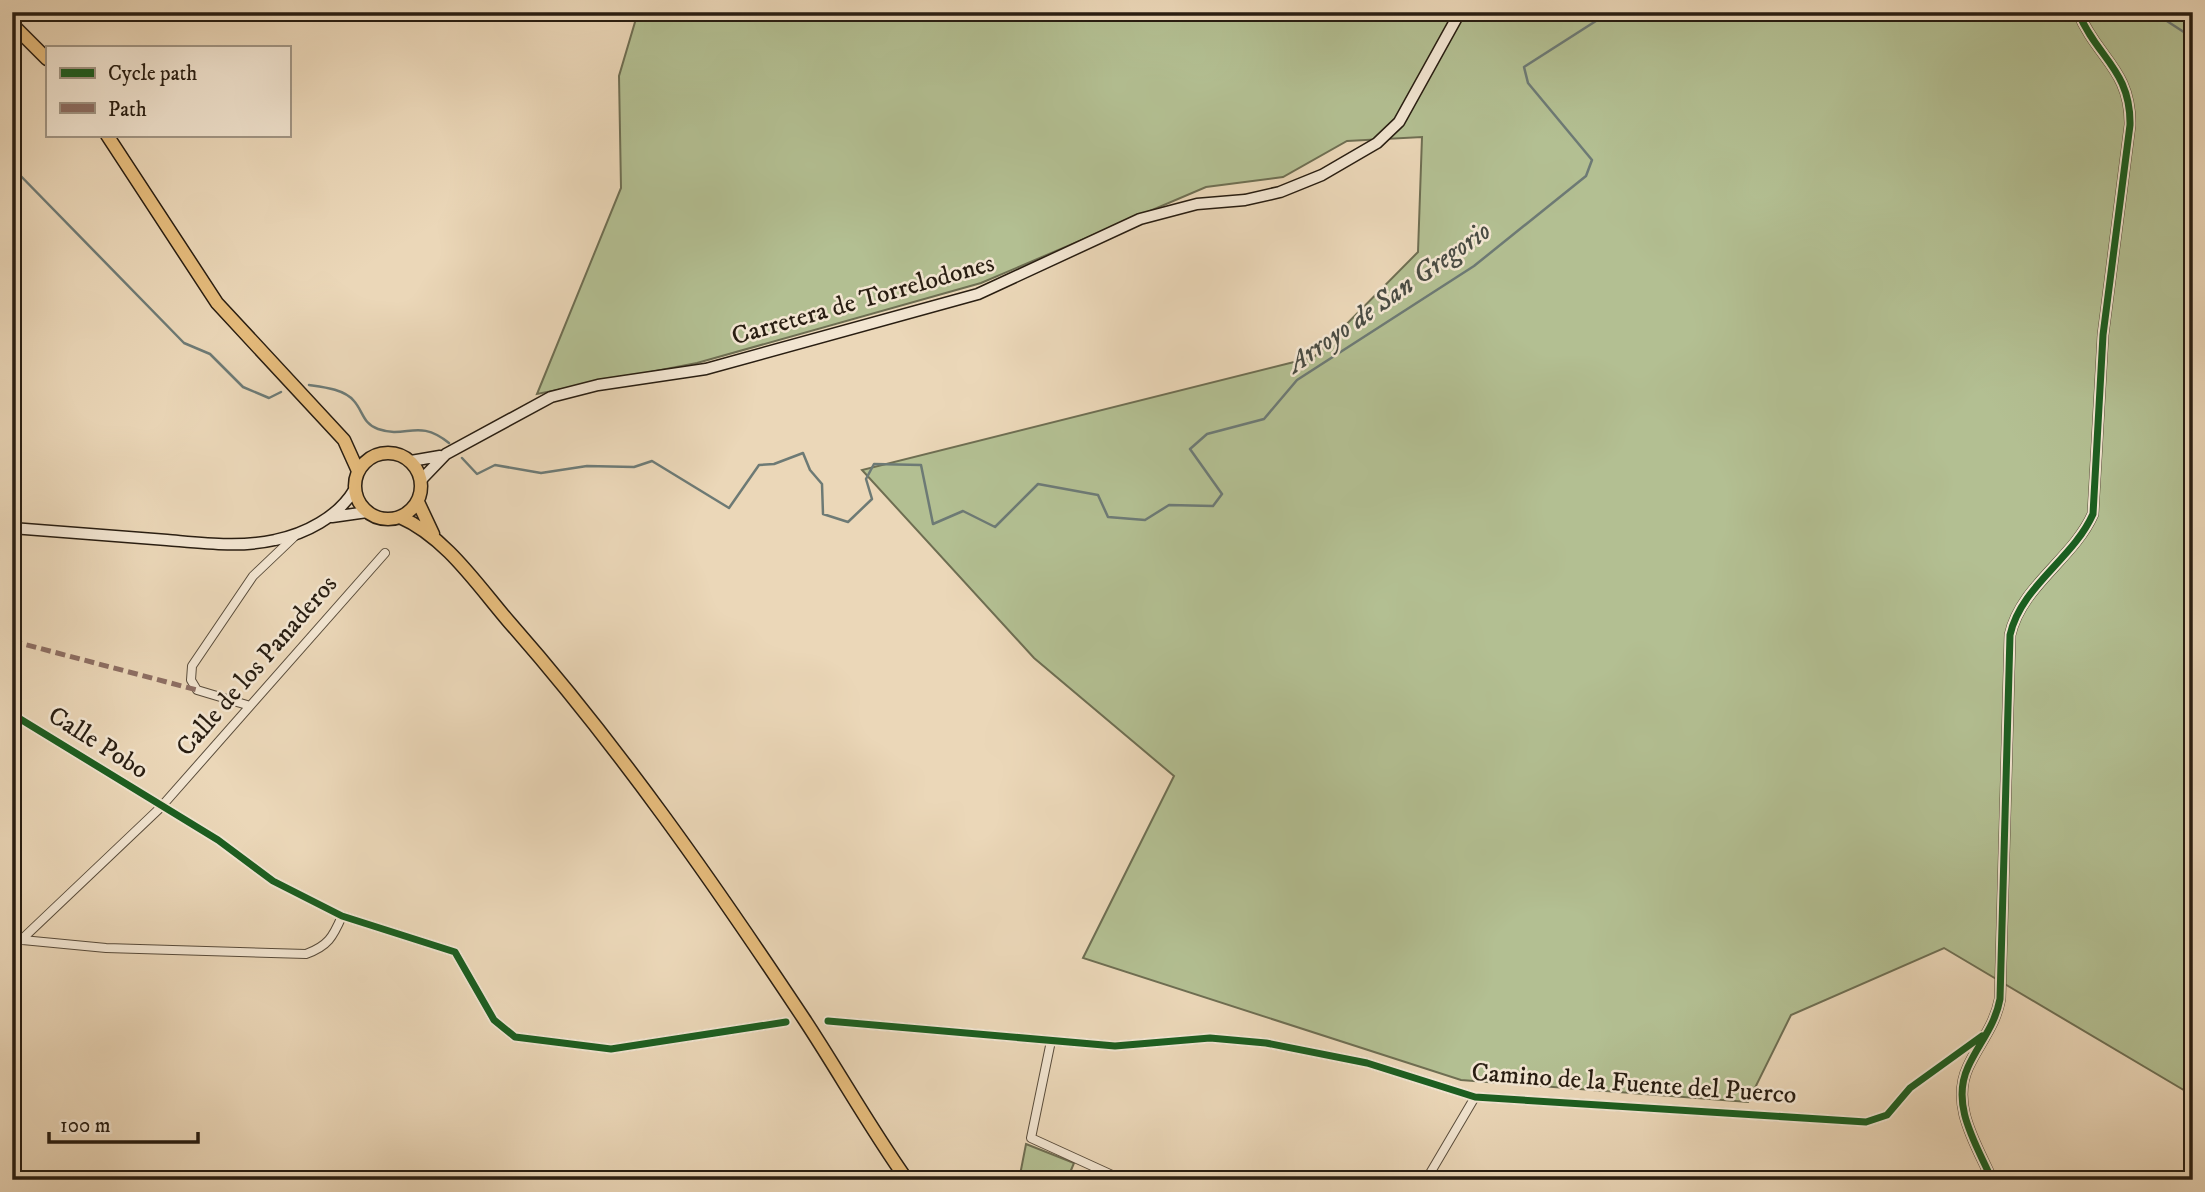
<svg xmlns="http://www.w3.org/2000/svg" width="2205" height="1192" font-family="'IM FELL DW Pica',serif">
<rect width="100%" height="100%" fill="#ebd7b8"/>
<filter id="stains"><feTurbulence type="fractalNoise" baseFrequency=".00286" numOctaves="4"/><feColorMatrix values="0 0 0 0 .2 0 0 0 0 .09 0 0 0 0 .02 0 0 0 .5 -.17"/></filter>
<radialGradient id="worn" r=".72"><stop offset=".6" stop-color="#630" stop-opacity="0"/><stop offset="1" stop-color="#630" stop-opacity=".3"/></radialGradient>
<path fill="#b3bf92" stroke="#6e6e52" stroke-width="2" d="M 638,12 L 2193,12 L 2193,1180 L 2189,1180 L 2187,1092 L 1944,948 L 1791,1015 L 1748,1102 L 1461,1080 L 1083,958 L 1174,776 L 1034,658 L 862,470 L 1314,357 L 1418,252 L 1422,137 L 1347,141 L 1283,177 L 1206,187 L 981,283 L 697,363 L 537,394 L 621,188 L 619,76 Z
M 1026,1144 L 1074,1163 L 1067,1180 L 1045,1176 L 1043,1180 L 1019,1180 Z"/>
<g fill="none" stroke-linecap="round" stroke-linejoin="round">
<path stroke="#6d7a75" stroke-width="2.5" d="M 2153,12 L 2193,38
M 12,167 L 184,343 L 210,354 L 243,387 L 269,398 L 281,392
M 309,385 C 323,387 344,389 354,401 C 363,411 363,424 378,429 C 407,439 418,418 449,443
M 462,458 L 477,474 L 495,465 L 541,473 L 587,466 L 634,467 L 652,461 L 729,508 L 759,465 L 774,464 L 803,453 L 810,470 L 822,484 L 823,514 L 848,522 L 872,499 L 866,479 L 874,464 L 921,465 L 933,524 L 963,511 L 995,527 L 1038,484 L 1098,495 L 1108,517 L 1145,520 L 1169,505 L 1213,506 L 1222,494 L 1190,449 L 1207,434 L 1264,419 L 1297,380 L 1474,266 L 1586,176 L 1592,160 L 1528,83 L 1524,67 L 1610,12"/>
<defs>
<path id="minor" d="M 247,705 L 197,690 L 191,680 L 192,666 L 253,576 L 295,536
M 12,714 L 218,840 L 273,881 L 342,916 L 455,952 L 494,1020 L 515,1037 L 611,1049 L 786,1022
M 12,939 L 106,948 L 306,954 C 328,946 333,937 342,916
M 21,940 L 161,807 L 385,553
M 828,1021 L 1115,1046 L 1210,1038 L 1266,1043 L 1367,1063 L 1475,1097 L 1866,1122 L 1887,1115 L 1910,1088 L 1986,1033
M 1051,1041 L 1031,1138 L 1123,1180
M 1429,1175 L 1475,1097"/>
<path id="tertiary" d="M 1992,1180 C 1977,1145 1950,1106 1968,1067 C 1979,1043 1995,1026 2000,999 L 2010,635 C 2021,586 2073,559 2093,514 L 2103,335 L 2130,125 C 2131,70 2097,58 2078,12"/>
<path id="secondary" d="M 411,461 L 440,456
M 421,480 L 446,454 L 551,397 L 598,385 L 706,369 L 978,294 L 1140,219 L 1197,204 L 1245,200 L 1280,192 L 1322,175 L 1377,143 L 1399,122 L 1460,12
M 332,517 L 367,512
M 12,528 C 64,532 116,536 167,540 C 202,543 240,548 275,540 C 305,534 338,517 354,490"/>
<path id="primary" d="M 12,24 L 47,59
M 107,135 L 217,303 L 344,440 L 358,471
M355 486a33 33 0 1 1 66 0a33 33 0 1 1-66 0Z
M 418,502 L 433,534
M 400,517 C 446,537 478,586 510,623 C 619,747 713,882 804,1019 C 839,1072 870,1128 907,1180"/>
</defs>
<use href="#minor" stroke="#594c3b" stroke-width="10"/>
<use href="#tertiary" stroke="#594c3b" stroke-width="12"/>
<use href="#secondary" stroke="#281d11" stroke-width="13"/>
<use href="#primary" stroke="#281d11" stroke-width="15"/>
<use href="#minor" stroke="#f2e5d1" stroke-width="8"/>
<use href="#tertiary" stroke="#f2e5d1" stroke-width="10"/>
<use href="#secondary" stroke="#f2e5d1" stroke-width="10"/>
<use href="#primary" stroke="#e6bc7c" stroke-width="12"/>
<path stroke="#8d6e63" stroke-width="5" stroke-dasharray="10 5" stroke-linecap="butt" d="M 12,641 L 197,690"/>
<defs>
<path id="cycleway" d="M 12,714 L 218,840 L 273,881 L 342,916 L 455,952 L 494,1020 L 515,1037 L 611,1049 L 786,1022
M 828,1021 L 1115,1046 L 1210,1038 L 1266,1043 L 1367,1063 L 1475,1097 L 1866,1122 L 1887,1115 L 1910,1088 L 1982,1036
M 1992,1180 C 1977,1145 1950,1106 1968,1067 C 1979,1043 1995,1026 2000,999 L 2010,635 C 2021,586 2073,559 2093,514 L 2103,335 L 2130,125 C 2131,70 2097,58 2078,12"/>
</defs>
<use href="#cycleway" stroke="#f2e5d1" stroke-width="11"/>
<use href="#cycleway" stroke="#1b5e20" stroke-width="7"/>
</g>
<g text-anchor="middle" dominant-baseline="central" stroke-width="5" stroke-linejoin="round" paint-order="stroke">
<g font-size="26" fill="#281d11" stroke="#f2e5d1">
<text transform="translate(863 300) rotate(-16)">Carretera de Torrelodones</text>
<text transform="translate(257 666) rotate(-49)">Calle de los Panaderos</text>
<text transform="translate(98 743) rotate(32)">Calle Pobo</text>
<text transform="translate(1634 1084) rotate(4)">Camino de la Fuente del Puerco</text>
</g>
<g font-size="28" font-style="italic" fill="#4a4c43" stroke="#f2e5d1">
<text transform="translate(1389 297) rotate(-35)">Arroyo de San Gregorio</text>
</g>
</g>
<rect width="2205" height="1192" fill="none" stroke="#ebd7b8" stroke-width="42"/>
<rect x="14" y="14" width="2177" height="1164" fill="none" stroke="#281d11" stroke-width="3.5"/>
<rect x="21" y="21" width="2163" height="1150" fill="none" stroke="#281d11" stroke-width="2"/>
<rect x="46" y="46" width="245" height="91" fill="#f2e5d1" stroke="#a19584" stroke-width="2"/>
<rect x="60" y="68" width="35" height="10" fill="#1b5e20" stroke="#a19584" stroke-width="2"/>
<text x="108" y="80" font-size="21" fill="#281d11">Cycle path</text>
<rect x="60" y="103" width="35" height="10" fill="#8d6e63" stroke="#a19584" stroke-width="2"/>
<text x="108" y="116" font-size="21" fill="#281d11">Path</text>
<path d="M49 1132v10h149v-10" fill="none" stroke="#281d11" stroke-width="3.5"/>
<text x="60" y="1132" font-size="21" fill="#281d11" stroke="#f2e5d1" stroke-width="5" paint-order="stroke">100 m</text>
<rect width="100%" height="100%" filter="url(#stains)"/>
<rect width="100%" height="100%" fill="url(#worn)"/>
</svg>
